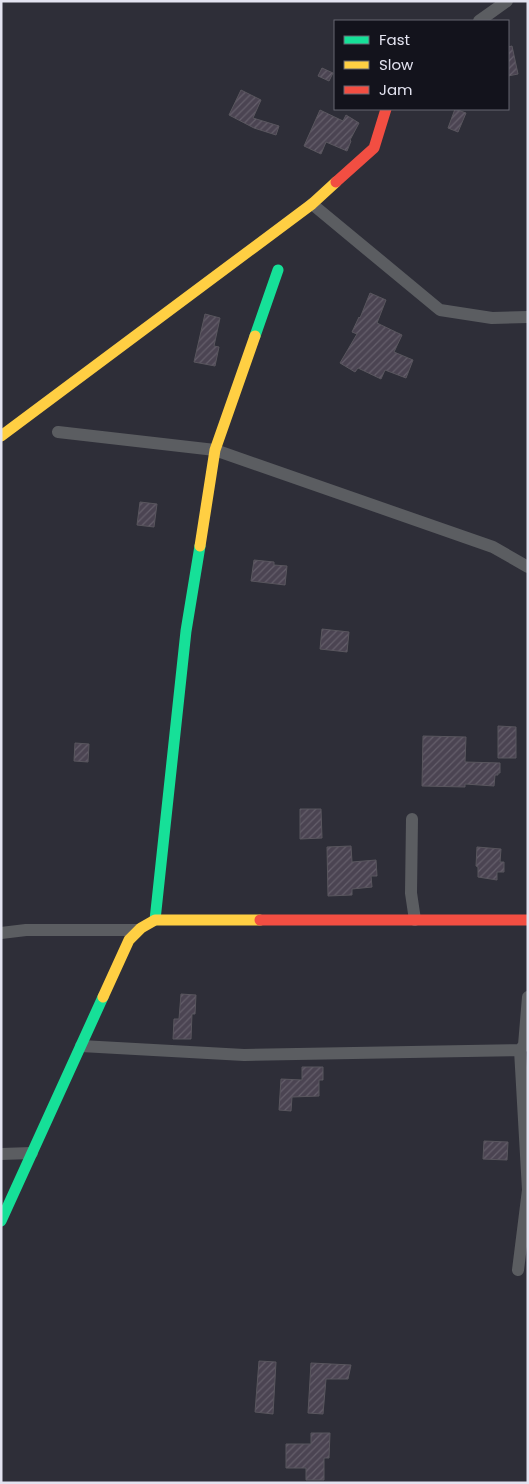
<svg xmlns="http://www.w3.org/2000/svg" width="529" height="1484" font-family="Poppins,sans-serif">
<defs>
<pattern id="building-hatch" width="6" height="6" patternUnits="userSpaceOnUse" patternTransform="scale(1.25)"><rect width="6" height="6" fill="#4b4452"/><path d="M-1 1l2-2M0 6l6-6M5 7l2-2" fill="none" stroke="#655f6b"/></pattern>
</defs>
<rect width="100%" height="100%" fill="#2e2e38"/>
<path fill="url(#building-hatch)" stroke="#59565e" d="M 512,46 L 518,74 L 508,76 L 508,47 Z
M 322,68 L 333,73 L 329,81 L 318,76 Z
M 241,90 L 261,100 L 253,118 L 279,126 L 276,135 L 254,128 L 229,115 Z
M 455,109 L 466,113 L 458,132 L 448,128 Z
M 320,110 L 343,121 L 346,115 L 359,123 L 350,140 L 351,141 L 347,151 L 326,142 L 321,154 L 304,146 Z
M 370,293 L 386,300 L 377,323 L 402,335 L 394,352 L 413,360 L 406,378 L 385,370 L 381,379 L 358,368 L 355,372 L 340,363 L 357,334 L 352,332 L 359,317 L 360,318 Z
M 205,314 L 220,318 L 214,346 L 219,347 L 215,366 L 194,362 Z
M 140,502 L 157,504 L 154,527 L 137,525 Z
M 254,560 L 274,562 L 274,565 L 287,566 L 285,585 L 251,581 Z
M 322,629 L 349,632 L 347,652 L 320,649 Z
M 498,726 L 516,727 L 516,758 L 498,758 Z
M 423,736 L 466,737 L 465,762 L 500,763 L 500,773 L 498,773 L 498,775 L 495,775 L 494,786 L 465,784 L 465,787 L 422,786 Z
M 75,743 L 89,744 L 88,762 L 74,761 Z
M 300,809 L 321,809 L 322,838 L 300,839 Z
M 351,846 L 352,862 L 376,860 L 377,876 L 371,876 L 372,887 L 352,889 L 352,895 L 328,896 L 327,847 Z
M 477,847 L 501,849 L 500,862 L 504,862 L 504,872 L 497,872 L 497,880 L 478,877 L 478,867 L 476,866 Z
M 181,994 L 196,995 L 195,1014 L 192,1014 L 191,1039 L 173,1039 L 174,1019 L 179,1019 Z
M 302,1067 L 323,1067 L 323,1080 L 319,1080 L 319,1096 L 292,1097 L 291,1111 L 279,1110 L 281,1079 L 302,1080 Z
M 484,1141 L 508,1142 L 507,1160 L 483,1159 Z
M 259,1361 L 276,1362 L 273,1414 L 255,1412 Z
M 311,1363 L 351,1365 L 348,1379 L 326,1379 L 323,1414 L 308,1413 Z
M 311,1433 L 330,1433 L 329,1458 L 324,1458 L 324,1480 L 306,1480 L 306,1468 L 286,1468 L 286,1444 L 311,1444 Z"/>
<g fill="none" stroke-linecap="round" stroke-linejoin="round">
<path stroke="#5b5d61" stroke-width="12" d="M 479,21 L 507,1
M 312,204 L 440,310 L 492,318 L 528,317
M 58,432 L 215,450 L 493,547 L 528,567
M 412,819 L 411,893 L 415,920
M 1,933 L 26,930 L 137,930
M 81,1046 L 244,1055 L 520,1050
M 1,1154 L 32,1153
M 518,1270 L 528,1190 L 520,1050 L 524,1045 L 528,997"/>
<path stroke="#16e098" stroke-width="11" d="M 255,336 L 278,270
M 155,920 L 186,631 L 200,546
M 1,1221 L 103,997"/>
<path stroke="#ffcf43" stroke-width="11" d="M 1,436 L 312,204 L 336,182
M 200,546 L 215,450 L 255,336
M 103,997 L 129,940 L 141,928 L 155,920 L 260,920"/>
<path stroke="#f24e42" stroke-width="11" d="M 336,182 L 374,148 L 386,109
M 260,920 L 528,920"/>
</g>
<rect width="529" height="1484" fill="none" stroke="#e3e3f0" stroke-width="5"/>
<rect x="334" y="20" width="175" height="90" fill="#13131c" stroke="#666671"/>
<rect x="344" y="36" width="25" height="8" fill="#16e098" stroke="#666671"/>
<text x="379" y="45" font-size="15" fill="#e3e3f0">Fast</text>
<rect x="344" y="61" width="25" height="8" fill="#ffcf43" stroke="#666671"/>
<text x="379" y="70" font-size="15" fill="#e3e3f0">Slow</text>
<rect x="344" y="86" width="25" height="8" fill="#f24e42" stroke="#666671"/>
<text x="379" y="95" font-size="15" fill="#e3e3f0">Jam</text>
</svg>
